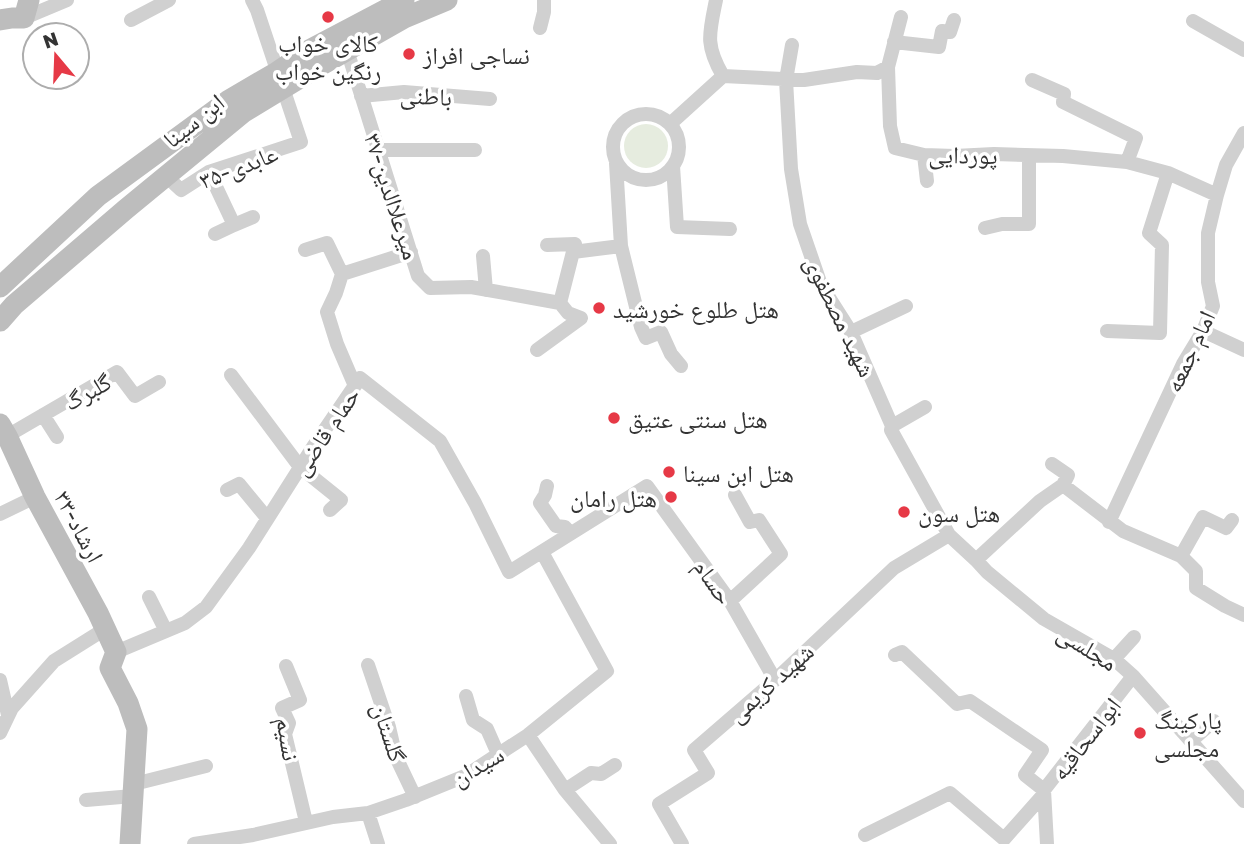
<svg xmlns="http://www.w3.org/2000/svg" width="1244" height="844" font-family="'Golos Text','Noto Naskh Arabic',sans-serif">
<rect width="100%" height="100%" fill="#fff"/>
<path fill="#e6ecdf" d="M624 146a22 22 0 1 1 44 0a22 22 0 1 1-44 0Z"/>
<g fill="none" stroke-linecap="round" stroke-linejoin="round">
<path stroke="#d0d0d0" stroke-width="14" d="M 901,17 L 888,67 L 890,126 L 895,148 L 924,155 L 955,156 L 994,154 L 1063,156 L 1127,162
M 24,18 L 67,0
M 131,20 L 169,0
M 1193,21 L 1244,50
M 540,28 L 544,12 L 544,0
M 894,42 L 939,47 L 942,31 L 950,32 L 954,20
M 792,45 L 786,80 L 791,169 L 800,224 L 821,285 L 851,332 L 892,426 L 891,430 L 949,535 L 976,560 L 987,572 L 1044,619 L 1114,659 L 1133,676 L 1244,801
M 347,50 L 418,276 L 430,288 L 471,287 L 560,303 L 575,244 L 547,245
M 723,76 L 804,80 L 857,72 L 877,73 L 888,67
M 1032,80 L 1064,94 L 1063,102 L 1136,138 L 1127,162 L 1168,173 L 1217,195
M 361,96 L 404,92 L 490,99
M613 147a33 33 0 1 1 66 0a33 33 0 1 1-66 0Z
M 670,124 L 723,76 C 705,45 709,34 716,0
M 378,150 L 475,150
M 924,155 L 927,181
M 616,163 L 621,246 L 641,327 L 646,338 L 661,332 L 671,354 L 681,366
M 673,166 L 677,227 L 730,229
M 209,172 L 234,225 L 215,234
M 166,176 L 181,190 L 209,172 L 301,142 L 257,10 L 252,0
M 234,225 L 253,217
M 985,228 L 1002,224 L 1029,224 L 1029,156
M 305,250 L 327,243 L 342,274
M 573,252 L 621,246
M 483,256 L 486,290
M 342,274 L 336,293 L 327,312 L 337,344 L 355,386
M 342,274 L 411,252
M 1107,331 L 1160,333 L 1162,245 L 1149,233 L 1168,173
M 1203,331 L 1244,350
M 851,332 L 906,306
M 537,350 L 581,318 L 568,313 L 560,303
M 231,375 L 300,467 L 341,500 L 330,510
M 43,415 L 57,437
M 892,426 L 925,407
M 7,436 L 117,372 L 135,396 L 159,382
M 1063,485 L 1123,531 L 1181,556 L 1196,571 L 1196,588 L 1225,606 L 1244,615
M 547,486 L 545,495 L 540,503 L 556,526 L 565,527 L 570,534
M 227,490 L 239,484 L 267,518
M 0,514 L 35,497
M 1109,522 L 1183,364 L 1203,331 L 1213,306 L 1208,282 L 1208,233 L 1217,195 L 1226,165 L 1244,133
M 1181,556 L 1203,517 L 1226,528 L 1232,520
M 976,560 L 1040,501 L 1063,485 L 1068,475 L 1052,464
M 149,597 L 166,631
M 730,601 L 781,554 L 759,520 L 750,522 L 735,495
M 116,652 L 185,623 L 206,607 L 249,548 L 313,447 L 360,378 L 440,441 L 475,503 L 509,572 L 647,486 L 730,601 L 775,680
M 895,655 L 902,652 L 957,704 L 970,701 L 1042,750 L 1025,775 L 1044,790
M 1114,659 L 1134,637
M 368,665 L 389,727 L 396,757 L 415,797
M 286,666 L 300,700 L 282,708 L 289,723 L 285,734 L 306,822
M 0,680 L 8,715
M 466,696 L 473,720 L 487,729 L 498,754
M 0,733 L 12,708 L 54,661 L 105,629
M 528,735 L 565,790 L 610,844
M 1191,741 L 1214,721
M 134,784 L 206,766
M 565,790 L 591,773 L 601,774 L 615,765
M 86,800 L 133,796
M 368,813 L 378,844
M 865,835 L 950,793 L 1004,839 L 1044,794
M 194,844 L 253,835 L 333,817 L 368,813 L 406,800 L 465,776 L 528,735 L 607,671 L 542,552
M 682,844 L 659,804 L 708,773 L 694,750 L 775,680 L 894,568 L 949,535
M 1047,844 L 1044,790 L 1133,676"/>
<path stroke="#bdbdbd" stroke-width="21" d="M 0,20 L 12,18 L 24,18 L 29,0
M 0,287 L 98,196 L 229,100 L 277,72 L 311,49 L 404,0
M 0,321 L 14,305 L 126,209 L 244,112 L 323,64 L 404,18 L 447,0
M 0,424 L 7,436 L 35,497 L 98,613 L 116,652 L 110,668 L 128,703 L 137,729 L 130,844"/>
</g>
<g fill="#e63946" stroke="#fff" stroke-width="2.5">
<circle cx="328" cy="17" r="7"/>
<circle cx="409" cy="54" r="7"/>
<circle cx="599" cy="308" r="7"/>
<circle cx="614" cy="418" r="7"/>
<circle cx="669" cy="472" r="7"/>
<circle cx="671" cy="497" r="7"/>
<circle cx="904" cy="512" r="7"/>
<circle cx="1140" cy="733" r="7"/>
</g>
<g text-anchor="middle" dominant-baseline="central" stroke-width="7" stroke-linejoin="round" paint-order="stroke">
<g font-size="24" fill="#333" stroke="#fff" text-anchor="start">
<text x="328" y="42" text-anchor="middle">کالای خواب<tspan x="328" dy="28">رنگین خواب</tspan></text>
<text x="423" y="54">نساجی افراز</text>
<text x="613" y="308">هتل طلوع خورشید</text>
<text x="628" y="418">هتل سنتی عتیق</text>
<text x="683" y="472">هتل ابن سینا</text>
<text x="657" y="497" text-anchor="end">هتل رامان</text>
<text x="918" y="512">هتل سون</text>
<text x="1154" y="719">پارکینگ<tspan x="1154" dy="28">مجلسی</tspan></text>
</g>
<g font-size="24" fill="#333" stroke="#fff">
<text transform="translate(426 95) rotate(3)">باطنی</text>
<text transform="translate(193 120) rotate(-39)">ابن سینا</text>
<text transform="translate(963 154) rotate(1)">پوردایی</text>
<text transform="translate(238 166) rotate(-21)">۳۵-عابدی</text>
<text transform="translate(393 196) rotate(72)">۳۷-میرعلاالدین</text>
<text transform="translate(841 316) rotate(64)">شهید مصطفوی</text>
<text transform="translate(1189 351) rotate(-65)">امام جمعه</text>
<text transform="translate(87 391) rotate(-29)">گلبرگ</text>
<text transform="translate(325 431) rotate(-56)">حمام قاضی</text>
<text transform="translate(80 526) rotate(62)">۳۳-ارشاد</text>
<text transform="translate(714 581) rotate(55)">حسام</text>
<text transform="translate(1088 647) rotate(32)">مجلسی</text>
<text transform="translate(770 682) rotate(-42)">شهید کریمی</text>
<text transform="translate(390 732) rotate(72)">گلستان</text>
<text transform="translate(1085 738) rotate(-52)">ابواسحاقیه</text>
<text transform="translate(289 739) rotate(81)">نسیم</text>
<text transform="translate(477 765) rotate(-30)">سیدان</text>
</g>
</g>
<g transform="translate(56 56) rotate(341)"><circle r="33" fill="#ffffff" stroke="#adadad" stroke-width="2"/>
<path d="M0-5L12 26L0 18L-12 26Z" fill="#e63946"/>
<text y="-10" font-size="19" font-weight="bold" text-anchor="middle" fill="#333333">N</text>
</g>
</svg>
